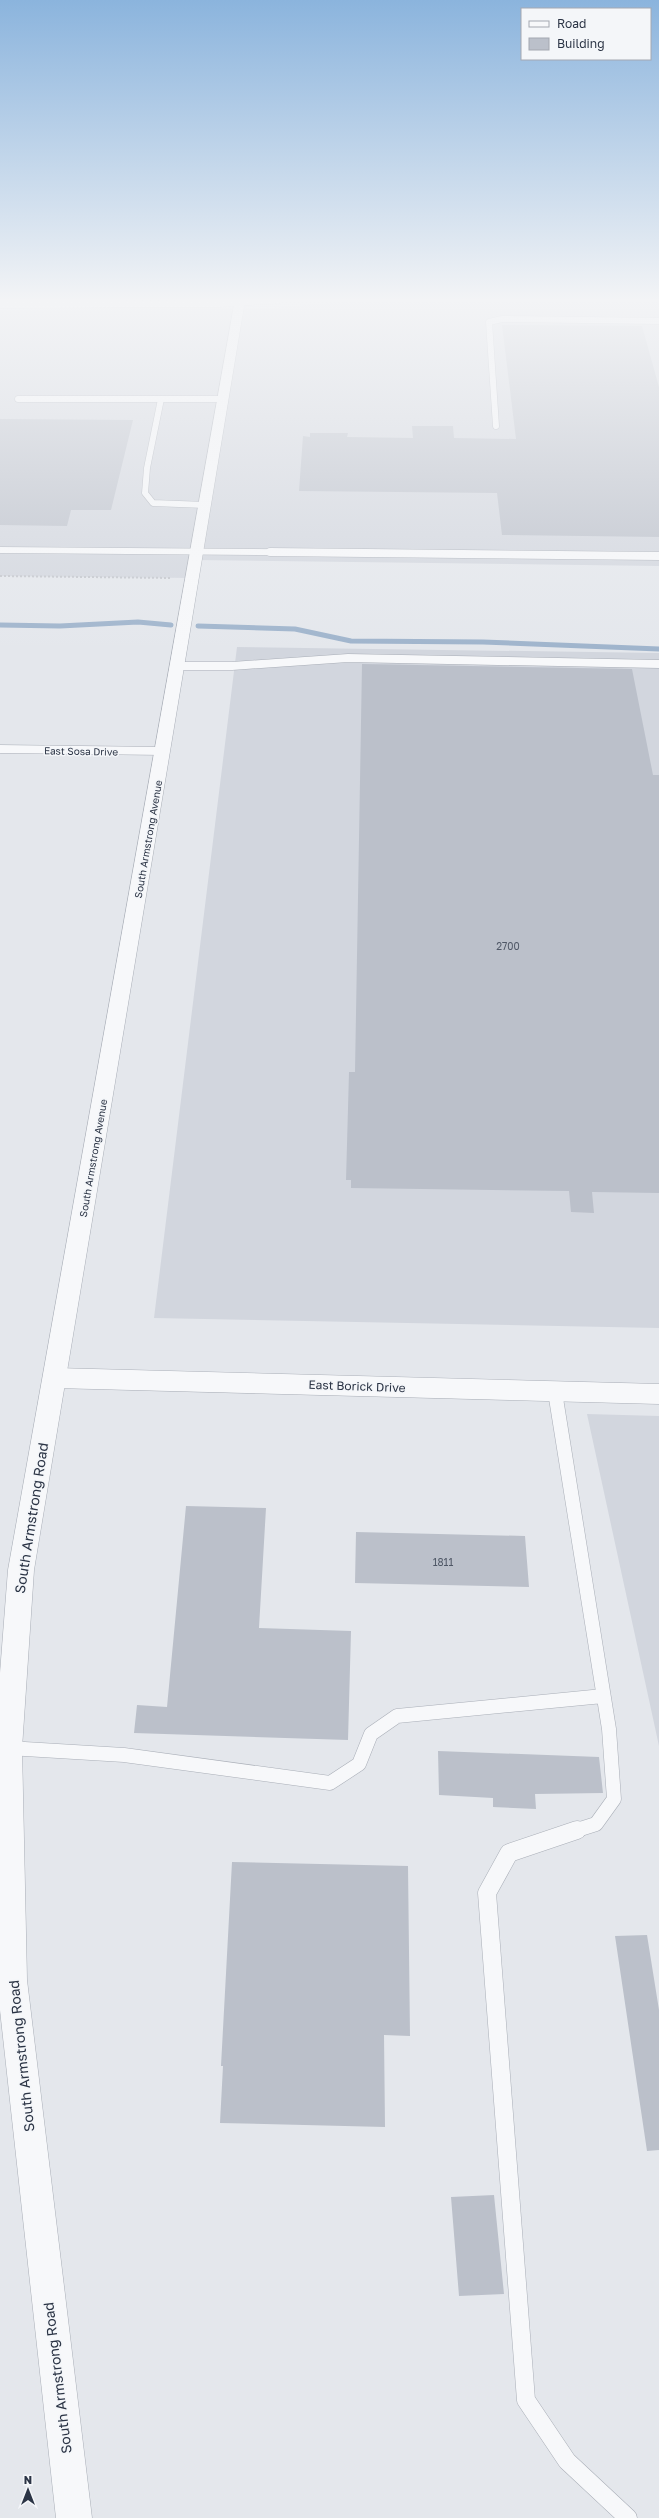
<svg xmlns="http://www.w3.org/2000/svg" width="659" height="2518" font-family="'Golos Text',sans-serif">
<rect width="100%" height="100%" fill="#e4e7ec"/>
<path fill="#d2d6de" d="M 361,300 L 659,300 L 659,566 L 196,560 L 193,578 L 0,576 L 0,310 L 263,309 Z
M 237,647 L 659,653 L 659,1328 L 154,1318 Z
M 587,1414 L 659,1416 L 659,1746 Z"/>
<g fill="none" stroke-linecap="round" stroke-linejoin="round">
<path stroke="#9fb4cc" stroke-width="5" d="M 0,625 L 60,626 L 138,622 L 171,625
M 198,626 L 295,629 L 351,641 L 483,642 L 659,649"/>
</g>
<path fill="#bbc0ca" d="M 502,325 L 642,326 L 659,387 L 659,537 L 502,535 L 497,493 L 299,491 L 303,436 L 310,437 L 310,433 L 348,433 L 347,437 L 413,438 L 412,426 L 453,426 L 454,438 L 516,439 Z
M 0,419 L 133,420 L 111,510 L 71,510 L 67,526 L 0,525 Z
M 362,664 L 632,669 L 653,775 L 659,775 L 659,1193 L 592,1192 L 594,1213 L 571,1212 L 569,1191 L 351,1188 L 351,1180 L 346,1180 L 349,1072 L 355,1072 Z
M 186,1506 L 266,1508 L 259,1628 L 351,1631 L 348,1740 L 134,1733 L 137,1705 L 167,1707 Z
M 356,1532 L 525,1536 L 529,1587 L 355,1583 Z
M 438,1751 L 599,1757 L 603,1793 L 535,1794 L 536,1809 L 493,1807 L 493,1798 L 439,1795 Z
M 232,1862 L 408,1866 L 410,2036 L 384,2035 L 385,2127 L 220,2123 L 223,2066 L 221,2066 Z
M 647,1935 L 659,2010 L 659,2150 L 647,2151 L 615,1936 Z
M 494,2195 L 504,2294 L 459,2296 L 451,2197 Z"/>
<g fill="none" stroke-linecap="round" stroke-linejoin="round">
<defs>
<path id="service-far3" d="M 0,303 L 4,300
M 18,399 L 161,399
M 496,426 L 489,322 L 502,319 L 659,321
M 205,505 L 153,503 L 145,493 L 147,468 L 161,399 L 223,399
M 0,550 L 380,553"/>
<path id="service-far2" d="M 270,552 L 659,556
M 177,666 L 232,666 L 348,658 L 659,664
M 0,749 L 163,751"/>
<path id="service-far1" d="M 555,1392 L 609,1729 L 614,1799 L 596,1824 L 574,1831
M 8,1748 L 124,1755 L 330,1783 L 359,1764 L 371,1734 L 397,1716 L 603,1696"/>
<path id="service" d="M 577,1830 L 509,1853 L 487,1893 L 526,2400 L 567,2461 L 628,2518"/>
<path id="minor" d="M 286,300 L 281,303 L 219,307 L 0,308 L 0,302 Z
M 55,1368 L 659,1384 L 659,1404 L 55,1388 L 47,1385 L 43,1378 L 47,1371 Z"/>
<path id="tertiary" d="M 235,300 L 245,300 L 34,1570 L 22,1748 L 27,1980 L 92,2518 L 56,2518 L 0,2010 L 0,1673 L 8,1570 Z"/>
</defs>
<use href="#service-far3" stroke="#a9aeb7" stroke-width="7"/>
<use href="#service-far2" stroke="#a9aeb7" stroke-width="9"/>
<use href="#service-far1" stroke="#a9aeb7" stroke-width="15"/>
<use href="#service" stroke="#a9aeb7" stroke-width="19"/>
<use href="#minor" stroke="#a9aeb7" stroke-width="1"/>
<use href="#tertiary" stroke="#a9aeb7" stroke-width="1"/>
<path stroke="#c2c5cb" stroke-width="2" stroke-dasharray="2 2" stroke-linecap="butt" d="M 0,576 L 172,578"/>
<use href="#service-far3" stroke="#f7f8fa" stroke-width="6"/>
<use href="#service-far2" stroke="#f7f8fa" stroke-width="8"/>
<use href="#service-far1" stroke="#f7f8fa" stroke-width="14"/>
<use href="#service" stroke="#f7f8fa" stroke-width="18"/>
<use href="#minor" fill="#f7f8fa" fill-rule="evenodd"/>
<use href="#tertiary" fill="#f7f8fa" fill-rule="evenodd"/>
</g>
<linearGradient id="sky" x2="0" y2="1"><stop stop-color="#8bb4dd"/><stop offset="0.46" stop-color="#f3f4f6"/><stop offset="1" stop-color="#f3f4f6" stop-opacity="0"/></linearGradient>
<rect width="659" height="652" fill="url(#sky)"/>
<g text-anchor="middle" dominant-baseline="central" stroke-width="3" stroke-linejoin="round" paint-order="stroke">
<g font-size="10" fill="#2b3445" stroke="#f4f6f9">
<text transform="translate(81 751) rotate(1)">East Sosa Drive</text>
<text transform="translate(148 839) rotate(-80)">South Armstrong Avenue</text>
<text transform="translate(93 1158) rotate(-80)">South Armstrong Avenue</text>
</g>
<g font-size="10" fill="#4f5766">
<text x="508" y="946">2700</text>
<text x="443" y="1562">1811</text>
</g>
<g font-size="12" fill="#2b3445" stroke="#f4f6f9">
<text transform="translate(357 1386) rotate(2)">East Borick Drive</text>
</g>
<g font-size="14" fill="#2b3445" stroke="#f4f6f9">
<text transform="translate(31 1518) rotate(-81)">South Armstrong Road</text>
<text transform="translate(21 2056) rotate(-96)">South Armstrong Road</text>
<text transform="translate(57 2378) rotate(-97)">South Armstrong Road</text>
</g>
</g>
<rect x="521" y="8" width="130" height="52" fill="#f4f6f9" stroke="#a4a8b1"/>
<rect x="529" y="21" width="20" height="6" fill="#f7f8fa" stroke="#a4a8b1"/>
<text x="557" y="28" font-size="12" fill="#2b3445">Road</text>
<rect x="529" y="38" width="20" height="12" fill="#bbc0ca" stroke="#a4a8b1"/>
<text x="557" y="48" font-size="12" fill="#2b3445">Building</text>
<g transform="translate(28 2490)" stroke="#f4f6f9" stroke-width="3" paint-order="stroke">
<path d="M0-3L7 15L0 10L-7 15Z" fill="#2b3445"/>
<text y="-6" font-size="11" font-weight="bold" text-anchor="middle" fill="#2b3445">N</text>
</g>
</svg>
